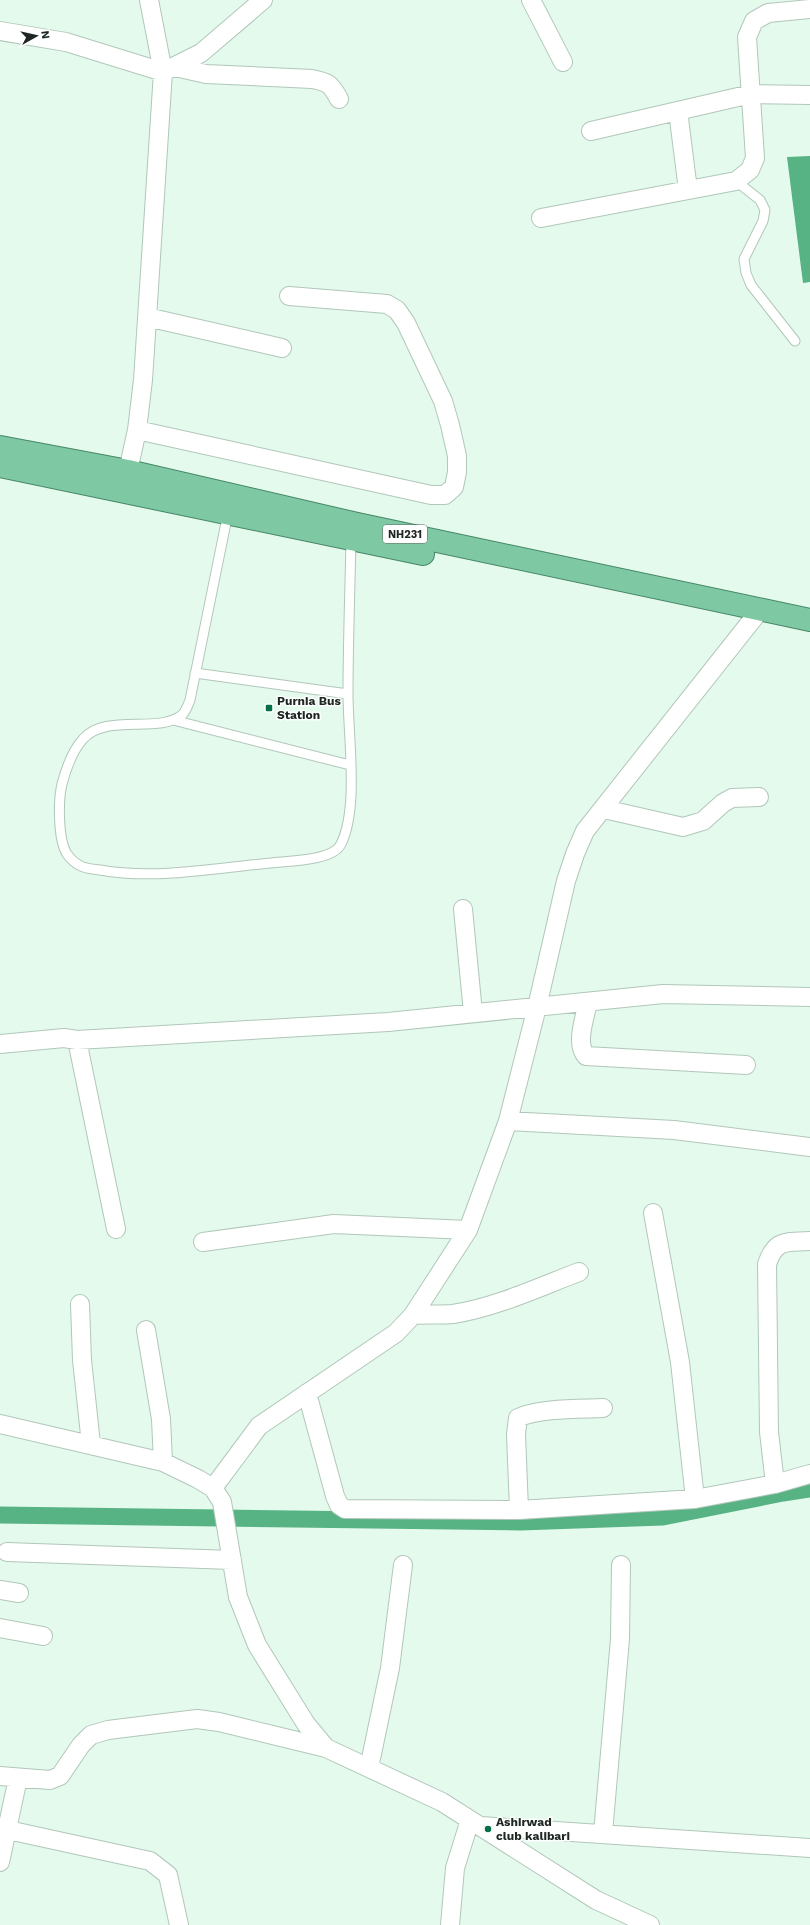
<svg xmlns="http://www.w3.org/2000/svg" width="810" height="1925" font-family="'Work Sans',sans-serif">
<rect width="100%" height="100%" fill="#e3faec"/>
<path fill="#57b284" d="M 810,156 L 810,282 L 803,283 L 787,157 Z"/>
<g fill="none" stroke-linecap="round" stroke-linejoin="round">
<path stroke="#57b284" stroke-width="17" d="M 0,1515 L 520,1522 L 663,1517 L 783,1493 L 810,1489"/>
<defs>
<path id="service" d="M 736,181 L 760,200 L 765,210 L 763,221 L 744,259 L 746,273 L 751,285 L 795,341
M 228,513 L 190,700 C 188,705 186,711 182,715 C 159,734 105,713 83,739 C 72,751 66,769 62,784 C 58,801 58,840 67,854 C 70,858 75,863 79,865 C 85,869 93,869 100,870 C 156,880 215,868 271,863 C 288,861 333,861 341,844 C 359,808 348,736 348,694 C 348,643 350,591 351,539
M 195,673 L 348,694
M 173,720 L 350,765"/>
<path id="minor" d="M 531,0 L 563,62
M 0,31 L 66,42 L 163,72 L 201,53 L 263,0
M 175,67 L 206,74 L 312,79 C 328,82 331,84 339,99
M 678,111 L 688,190
M 591,131 L 751,94 L 810,95
M 541,218 L 736,181 L 750,170 L 755,158 L 747,37 L 754,21 L 768,13 L 810,9
M 147,317 L 282,348
M 137,430 L 431,495 L 445,495 L 454,487 L 457,472 L 457,456 L 450,425 L 443,401 L 406,323 L 397,310 L 387,304 L 289,296
M 128,471 L 137,430 L 143,380 L 163,72 L 149,0
M 604,809 L 683,827 L 703,821 L 723,803 L 732,798 L 759,797
M 463,909 L 473,1013
M 588,1002 C 585,1018 575,1043 586,1056 L 746,1065
M 77,1040 L 116,1229
M 0,1044 L 64,1038 L 77,1040 L 388,1022 L 663,994 L 810,997
M 508,1121 L 674,1130 L 810,1147
M 653,1213 L 680,1362 L 695,1499
M 203,1242 L 334,1224 L 468,1230
M 80,1304 L 82,1360 L 91,1444
M 413,1315 C 426,1314 441,1315 453,1314 C 497,1307 539,1287 579,1272
M 146,1330 L 161,1419 L 163,1462
M 307,1393 L 335,1496 L 339,1505 L 345,1509 L 519,1510 L 695,1499 L 775,1484 L 810,1474
M 0,1424 L 163,1462 L 198,1479 L 213,1488 L 222,1502 L 238,1597 L 257,1645 L 306,1724 L 326,1748 L 442,1802 L 596,1900 L 650,1925
M 775,1484 L 769,1432 L 767,1264 C 776,1238 786,1243 810,1241
M 213,1488 L 259,1426 L 396,1333 L 413,1315 L 468,1230 L 508,1121 L 537,1007 L 566,881 L 575,854 L 585,831 L 760,610
M 519,1510 L 516,1434 L 518,1418 C 537,1408 581,1409 603,1408
M 7,1552 L 232,1560
M 0,1590 L 19,1593
M 0,1628 L 43,1636
M 369,1768 L 390,1668 L 403,1565
M 0,1776 L 50,1780 L 60,1776 L 81,1745 L 91,1735 L 108,1730 L 197,1719 L 219,1722 L 326,1748
M 481,1826 L 810,1848
M 8,1830 L 150,1861 L 168,1875 L 179,1925
M 603,1833 L 620,1639 L 621,1565
M 0,1862 L 18,1778
M 450,1925 L 455,1868 L 470,1820"/>
<path id="trunk" d="M 0,447 L 128,471 L 357,524 L 810,620
M 0,466 L 423,554"/>
</defs>
<use href="#service" stroke="#b1c7ba" stroke-width="11"/>
<use href="#minor" stroke="#b1c7ba" stroke-width="20"/>
<use href="#trunk" stroke="#478767" stroke-width="24"/>
<use href="#service" stroke="#fff" stroke-width="9"/>
<use href="#minor" stroke="#fff" stroke-width="18"/>
<use href="#trunk" stroke="#7ec8a3" stroke-width="22"/>
</g>
<g fill="#057048" stroke="#fff" stroke-width="1.5">
<rect x="265" y="704" width="8" height="8" rx="2"/>
<circle cx="488" cy="1829" r="4"/>
</g>
<g text-anchor="middle" dominant-baseline="central" stroke-width="3" stroke-linejoin="round" paint-order="stroke">
<rect fill="#fff" stroke="#626864" stroke-width="1" x="383" y="525" width="44" height="18" rx="3"/>
<g font-size="11" font-weight="bold" fill="#1e2722">
<text x="405" y="534">NH231</text>
</g>
<g font-size="12" font-weight="bold" fill="#1e2722" stroke="#fff" text-anchor="start">
<text x="277" y="701">Purnia Bus<tspan x="277" dy="14">Station</tspan></text>
<text x="496" y="1822">Ashirwad<tspan x="496" dy="14">club kalibari</tspan></text>
</g>
</g>
<g transform="translate(36 36) rotate(82)" stroke="#ffffff" stroke-width="3" paint-order="stroke">
<path d="M0-3L7 15L0 10L-7 15Z" fill="#1e2722"/>
<text y="-6" font-size="11" font-weight="bold" text-anchor="middle" fill="#1e2722">N</text>
</g>
</svg>
